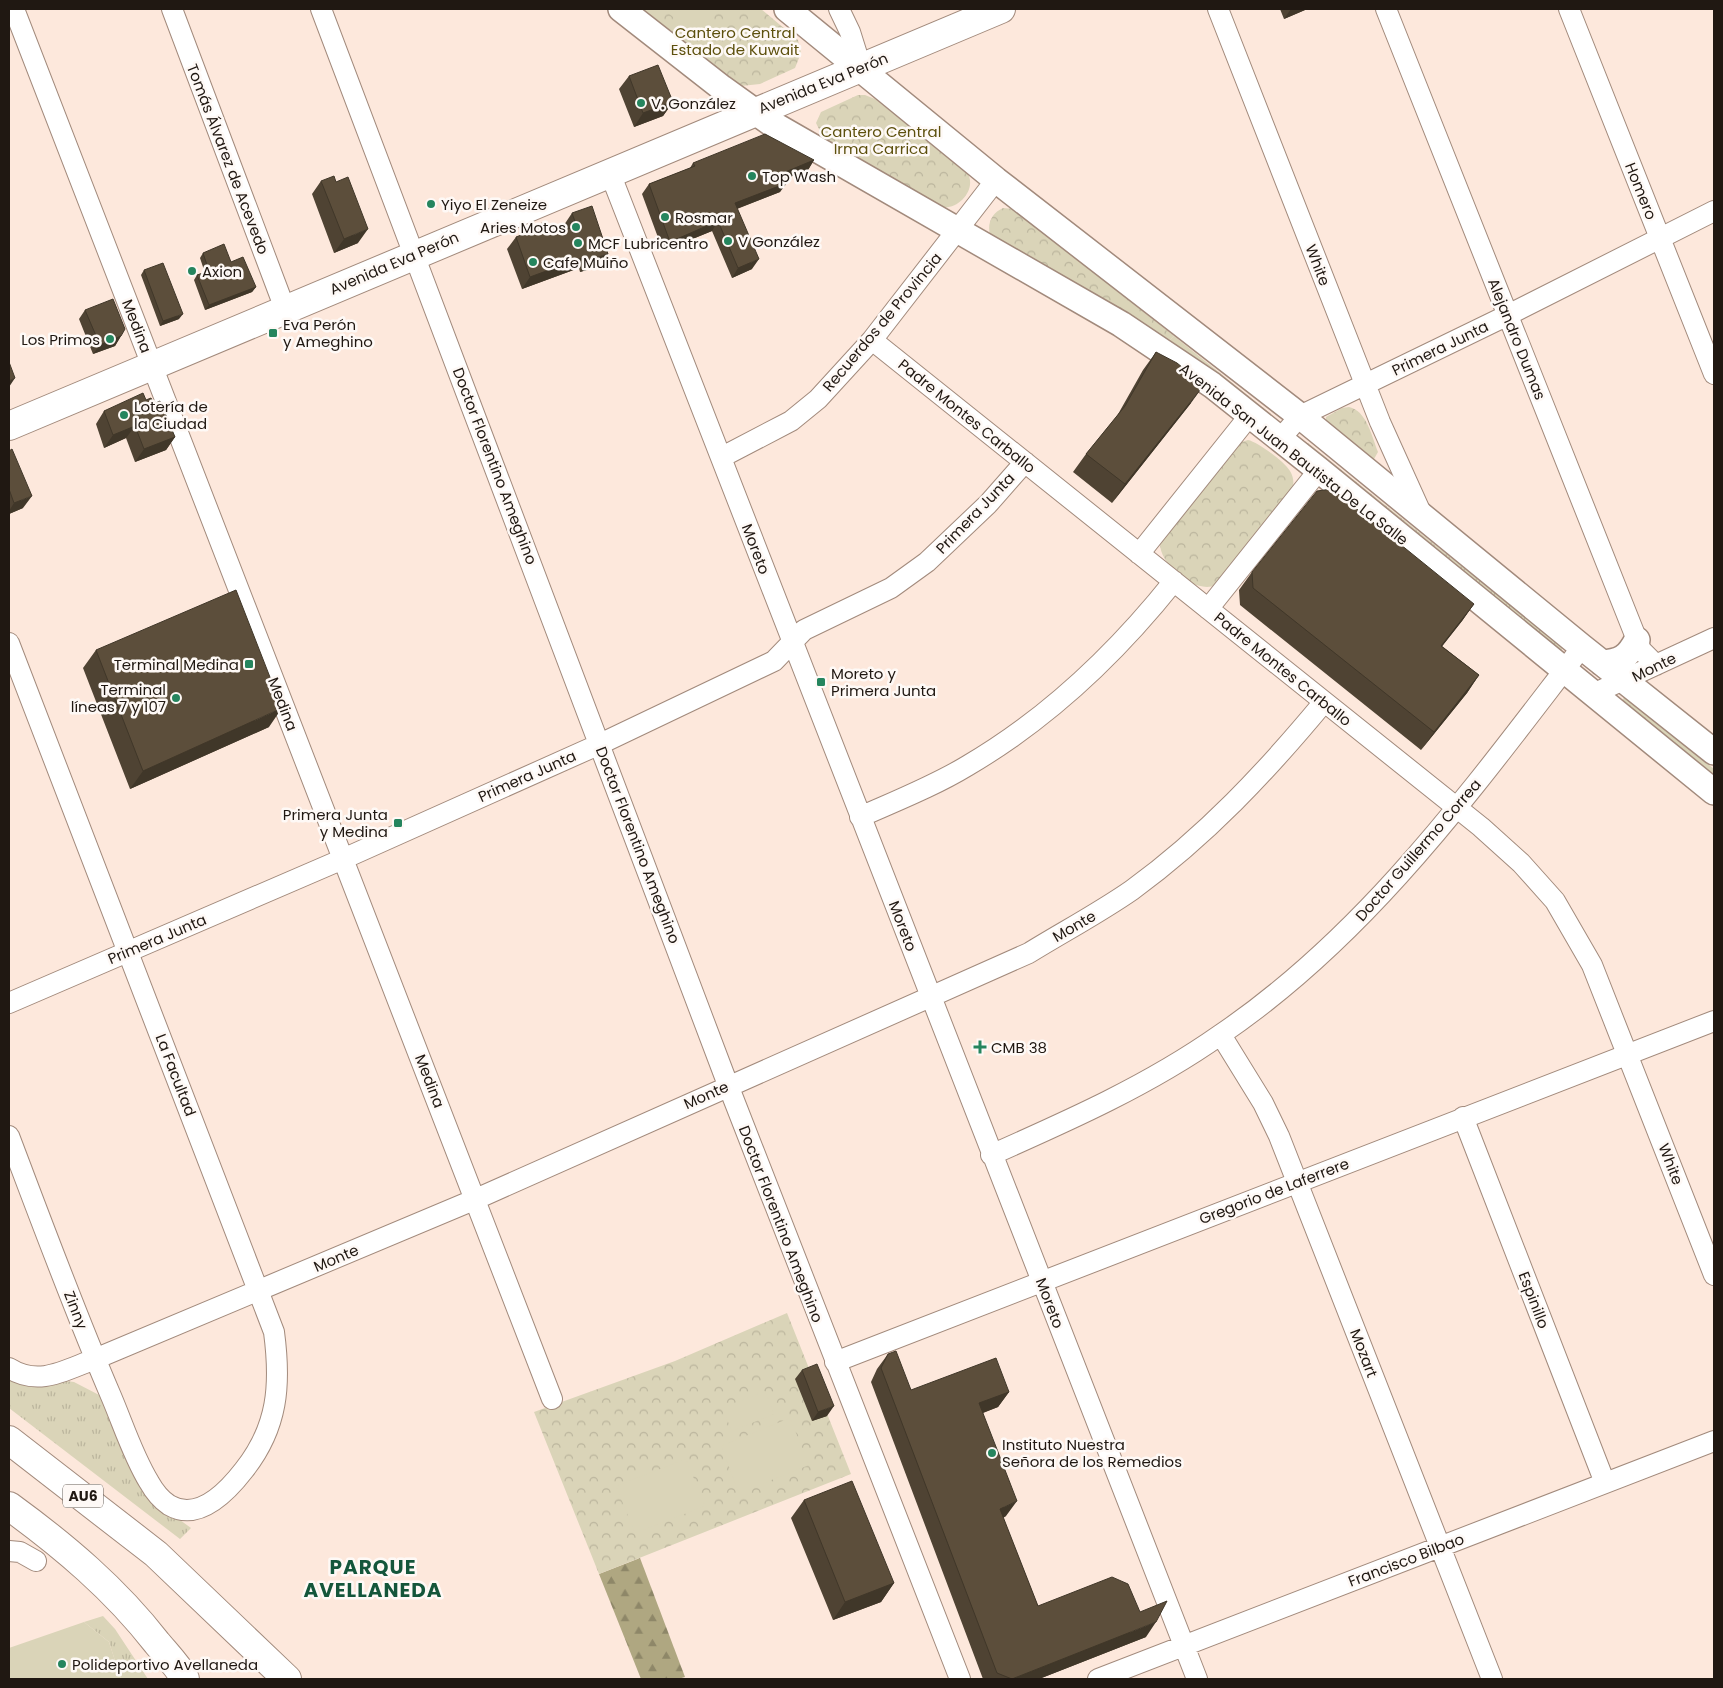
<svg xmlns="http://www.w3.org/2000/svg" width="1723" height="1688" font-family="Poppins,sans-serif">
<defs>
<pattern id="grass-tufts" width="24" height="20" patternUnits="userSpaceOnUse" patternTransform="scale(1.25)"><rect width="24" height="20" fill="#dad4b8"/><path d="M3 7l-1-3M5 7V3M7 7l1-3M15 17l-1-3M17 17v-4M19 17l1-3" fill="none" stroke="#bbb59d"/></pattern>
<pattern id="forest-firs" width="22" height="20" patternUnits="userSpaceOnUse" patternTransform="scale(1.25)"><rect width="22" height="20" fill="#afa781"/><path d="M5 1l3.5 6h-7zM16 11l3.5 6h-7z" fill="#8e8768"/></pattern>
<pattern id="park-crowns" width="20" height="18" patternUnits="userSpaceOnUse" patternTransform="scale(1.25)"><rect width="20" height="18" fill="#dad4b8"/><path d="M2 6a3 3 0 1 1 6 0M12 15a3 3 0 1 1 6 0" fill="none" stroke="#bbb59d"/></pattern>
</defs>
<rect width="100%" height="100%" fill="#fde8dc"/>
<path fill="url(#grass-tufts)" d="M 1174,336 L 1271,414 L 1271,417 L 1268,417 L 1170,340 Z
M 1308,443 L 1562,647 L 1562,650 L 1559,651 L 1305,444 Z
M 1624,697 L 1714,769 L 1714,775 L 1622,702 Z
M 9,1373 L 74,1382 L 103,1397 L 158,1504 L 191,1528 L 180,1539 L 9,1408 Z
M 103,1616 L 115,1629 L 148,1679 L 121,1679 L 109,1642 L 84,1622 Z"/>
<path fill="url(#forest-firs)" d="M 640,1558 L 685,1677 L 678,1679 L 641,1679 L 599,1574 Z"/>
<path fill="url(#park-crowns)" d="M 642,9 L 761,9 L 798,40 L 801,53 L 795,68 L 760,84 L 741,86 Z
M 858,95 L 865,95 L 875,99 L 966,171 C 979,187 959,211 941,207 L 823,137 L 816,123 L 821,112 Z
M 1003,208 L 1014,209 L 1174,336 L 1170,340 L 990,235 C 987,223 992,213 1003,208 Z
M 1349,407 C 1367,411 1372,437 1378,452 L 1374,459 L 1372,459 L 1326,422 L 1326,417 L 1342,408 Z
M 1248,440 C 1258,442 1285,462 1290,471 C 1293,476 1294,481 1293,486 L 1216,585 C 1195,595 1159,564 1160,543 L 1238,443 Z
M 787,1313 L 851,1474 L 599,1574 L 534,1412 L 675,1361 Z"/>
<path fill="#dad4b8" d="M 663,9 L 720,9 L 698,36 Z
M 765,1391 L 774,1414 L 732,1431 L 722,1408 Z
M 790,1418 L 809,1465 L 739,1493 L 721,1446 Z
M 686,1459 L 705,1506 L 635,1533 L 616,1486 Z
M 84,1622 L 109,1642 L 121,1679 L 9,1679 L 9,1648 Z"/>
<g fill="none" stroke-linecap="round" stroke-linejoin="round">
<defs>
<path id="minor" d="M 14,9 L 552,1399
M 172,9 L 285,309
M 321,9 L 728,1085 L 960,1679
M 839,9 L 850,32 L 861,67
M 1218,9 L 1380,422 L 1422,515
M 1386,9 L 1637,640 L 1641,650 L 1656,665
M 1569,9 L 1714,374
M 610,173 L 1197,1679
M 872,340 L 1481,827 L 1521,863 L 1555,901 L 1592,965 L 1714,1275
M 1280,439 L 1300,416 L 1508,315 L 1714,211
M 722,457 L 791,421 L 818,399 L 872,340 L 996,180
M 1139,554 L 1250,415
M 1208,609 L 1319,470
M 9,643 L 274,1332 C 281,1385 278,1427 244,1470 C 227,1492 198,1522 169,1505 C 160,1499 154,1491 149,1482 C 133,1456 123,1424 111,1396 C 74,1310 42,1223 9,1136
M 1593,694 L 1714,638
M 860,817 C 896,801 934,786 967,766 C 1049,718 1115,655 1174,581
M 9,1003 L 343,859 L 600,744 L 774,661 L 804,630 L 891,588 L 927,562 L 988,504 L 1025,462
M 1221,1035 L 1263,1103 L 1279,1136 L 1492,1679
M 1463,1117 L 1605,1483
M 991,1155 C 1070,1120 1149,1085 1220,1035 C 1369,934 1473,788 1582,647
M 835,1362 L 1714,1021
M 9,1368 C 39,1387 65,1370 95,1359 L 476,1199 L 1029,953 C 1063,932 1099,913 1132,890 C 1206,836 1266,772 1324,702
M 9,1551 L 20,1552 L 36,1561
M 1098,1679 L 1714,1441"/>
<path id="tertiary" d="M 621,9 L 722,88 L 771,123 L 1121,324 L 1212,385 L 1319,470 L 1714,792
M 787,9 L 996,180 L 1300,416 L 1582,647 L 1714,752
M 1602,663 C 1621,662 1628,657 1637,640"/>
<path id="secondary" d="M 9,426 L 1001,9"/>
<path id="motorway" d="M 9,1440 L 156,1554 L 287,1679
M 9,1506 C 64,1546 115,1589 157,1643 C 167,1655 178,1666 185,1679"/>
</defs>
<use href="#minor" stroke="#a28a7c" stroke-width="22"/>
<use href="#tertiary" stroke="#a28a7c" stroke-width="28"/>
<use href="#secondary" stroke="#a28a7c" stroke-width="30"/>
<use href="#motorway" stroke="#a28a7c" stroke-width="30"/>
<use href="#minor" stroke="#fff" stroke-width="20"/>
<use href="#tertiary" stroke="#fff" stroke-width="25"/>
<use href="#secondary" stroke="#fff" stroke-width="28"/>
<use href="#motorway" stroke="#fff" stroke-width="28"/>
</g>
<path fill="#4f4333" d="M 1280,9 L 1306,9 L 1305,10 L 1284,19 Z
M 629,76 L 673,102 L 663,116 L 634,127 L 619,89 Z
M 814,160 L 808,170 L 785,179 L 780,192 L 737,209 L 752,269 L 732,278 L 712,231 L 663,251 L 642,194 L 649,184 L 690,168 L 693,163 Z
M 321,181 L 358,243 L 334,253 L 312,194 Z
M 572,213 L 600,266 L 580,272 L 579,268 L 522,289 L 507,249 L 516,237 L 565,227 L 564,225 Z
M 203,253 L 231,262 L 256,287 L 252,292 L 205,310 L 194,280 L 197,275 L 205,273 L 200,258 Z
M 144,270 L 179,319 L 160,326 L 141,275 Z
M 85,310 L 121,336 L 115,346 L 93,354 L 79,319 Z
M 1156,352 L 1191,403 L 1112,503 L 1073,472 L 1086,454 L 1117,416 L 1143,370 Z
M 146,400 L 154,404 L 175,437 L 166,450 L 135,462 L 126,438 L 104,448 L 96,424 L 104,411 Z
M 9,451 L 23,508 L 9,514 Z
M 1252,572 L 1474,604 L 1462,621 L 1442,646 L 1479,675 L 1467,693 L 1421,750 L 1240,605 L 1239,590 Z
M 96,650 L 269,727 L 130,789 L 83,668 Z
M 888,1354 L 911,1390 L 1009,1392 L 998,1407 L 983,1413 L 1006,1516 L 1003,1518 L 1038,1606 L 1146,1637 L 1039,1679 L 983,1679 L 871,1382 L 877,1369 Z
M 802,1370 L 827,1416 L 812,1421 L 795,1379 Z
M 804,1500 L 894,1583 L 881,1602 L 833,1620 L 791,1518 Z"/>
<path fill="#403729" d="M 1291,9 L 1306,9 L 1305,10 L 1284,19 Z
M 673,102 L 663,116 L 634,127 L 643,113 Z
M 814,160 L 808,170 L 776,182 L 783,173 Z
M 787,183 L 780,192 L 728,212 L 735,203 Z
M 718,221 L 712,231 L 663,251 L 670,242 Z
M 368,229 L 358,243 L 334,253 L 344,239 Z
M 608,254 L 600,266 L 580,272 L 589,260 Z
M 587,256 L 579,268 L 522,289 L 530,277 Z
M 759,259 L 752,269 L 732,278 L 738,268 Z
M 256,287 L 252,292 L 205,310 L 209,305 Z
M 183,314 L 179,319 L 160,326 L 163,321 Z
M 121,336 L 115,346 L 93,354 L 100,345 Z
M 15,378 L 9,387 L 9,381 Z
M 1204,385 L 1191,403 L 1112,503 L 1125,484 Z
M 135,426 L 126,438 L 104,448 L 113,435 Z
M 175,437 L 166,450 L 135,462 L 144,449 Z
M 32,496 L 23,508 L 9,514 L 9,511 L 14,503 Z
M 1474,604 L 1462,621 L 1429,663 L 1441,646 Z
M 1479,675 L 1467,693 L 1421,750 L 1434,732 Z
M 282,708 L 269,727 L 130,789 L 143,771 Z
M 1009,1392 L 998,1407 L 969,1418 L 979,1403 Z
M 834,1406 L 827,1416 L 812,1421 L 818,1412 Z
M 1017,1501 L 1006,1516 L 989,1524 L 1000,1509 Z
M 894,1583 L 881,1602 L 833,1620 L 845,1602 Z
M 1156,1622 L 1146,1637 L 1039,1679 L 1012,1679 Z"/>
<path fill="#5c4e3b" stroke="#403729" d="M 658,65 L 673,102 L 643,113 L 629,76 Z
M 765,134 L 814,160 L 783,173 L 787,183 L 735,203 L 759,259 L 738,268 L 718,221 L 670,242 L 649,184 L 695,166 L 693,163 Z
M 334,176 L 336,182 L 348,177 L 368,229 L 344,239 L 321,181 Z
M 592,206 L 608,254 L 589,260 L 587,256 L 530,277 L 516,237 L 529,232 L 542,223 L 578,230 L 572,213 Z
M 224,244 L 231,262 L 243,257 L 256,287 L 209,305 L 197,275 L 209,271 L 203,253 Z
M 163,263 L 183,314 L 163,321 L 144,270 Z
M 113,299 L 125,329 L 121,336 L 100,345 L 85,310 Z
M 1156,352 L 1177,363 L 1204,385 L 1125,484 L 1086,454 L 1125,406 Z
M 9,362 L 15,378 L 9,381 Z
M 143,393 L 146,400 L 151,398 L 154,404 L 160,401 L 175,437 L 144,449 L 135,426 L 113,435 L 104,411 Z
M 12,449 L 32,496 L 14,503 L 9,489 L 9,451 Z
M 1332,489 L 1474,604 L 1441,646 L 1479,675 L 1434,732 L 1253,588 L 1252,572 L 1317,491 Z
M 236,590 L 282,708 L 143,771 L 96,650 Z
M 896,1351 L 911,1390 L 996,1358 L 1009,1392 L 979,1403 L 1017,1501 L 1000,1509 L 1038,1606 L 1112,1577 L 1128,1584 L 1140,1612 L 1167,1601 L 1156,1622 L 1012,1679 L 997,1673 L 881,1368 L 888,1354 Z
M 817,1364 L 834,1406 L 818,1412 L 802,1370 Z
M 852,1481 L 894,1583 L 845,1602 L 804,1500 Z"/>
<g fill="#25855e" stroke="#fef9f6" stroke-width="2">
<circle cx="641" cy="103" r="5"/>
<circle cx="752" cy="176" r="5"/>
<circle cx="431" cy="204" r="5"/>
<circle cx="665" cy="217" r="5"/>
<circle cx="576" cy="227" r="5"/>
<circle cx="728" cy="241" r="5"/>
<circle cx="578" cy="243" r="5"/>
<circle cx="533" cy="262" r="5"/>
<circle cx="192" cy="271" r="5"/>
<rect x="268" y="328" width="10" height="10" rx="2.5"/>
<circle cx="110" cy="339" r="5"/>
<circle cx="124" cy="415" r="5"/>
<rect x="244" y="659" width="10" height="10" rx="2.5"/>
<rect x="816" y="677" width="10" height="10" rx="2.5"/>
<circle cx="176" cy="698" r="5"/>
<rect x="393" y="818" width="10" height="10" rx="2.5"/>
<path d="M977.5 1039.5h5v5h5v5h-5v5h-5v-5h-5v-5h5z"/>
<circle cx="992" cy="1453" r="5"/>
<circle cx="62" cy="1664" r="5"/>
</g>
<g text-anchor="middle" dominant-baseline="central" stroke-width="5" stroke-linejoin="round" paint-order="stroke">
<rect fill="#fef9f6" stroke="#635c56" stroke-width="1" x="63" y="1484.5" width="40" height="23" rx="4"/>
<g font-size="14" font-weight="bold" fill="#201812">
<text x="83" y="1496">AU6</text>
</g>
<g font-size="15" fill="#5d500d" stroke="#fef9f6">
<text x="735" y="32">Cantero Central<tspan x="735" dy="17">Estado de Kuwait</tspan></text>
<text x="881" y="131">Cantero Central<tspan x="881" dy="17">Irma Carrica</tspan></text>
</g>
<g font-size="15" fill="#201812" stroke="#fef9f6">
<text transform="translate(823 83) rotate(-22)">Avenida Eva Perón</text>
<text transform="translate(228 159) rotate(69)">Tomás Álvarez de Acevedo</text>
<text transform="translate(1641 191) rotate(68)">Homero</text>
<text transform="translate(394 263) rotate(-23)">Avenida Eva Perón</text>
<text transform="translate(1318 265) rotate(69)">White</text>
<text transform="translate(882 322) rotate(-50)">Recuerdos de Provincia</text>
<text transform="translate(137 326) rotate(69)">Medina</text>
<text transform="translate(1517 339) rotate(68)">Alejandro Dumas</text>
<text transform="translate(1440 348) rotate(-26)">Primera Junta</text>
<text transform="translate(967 416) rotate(39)">Padre Montes Carballo</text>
<text transform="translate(1294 454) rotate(38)">Avenida San Juan Bautista De La Salle</text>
<text transform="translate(495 466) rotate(69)">Doctor Florentino Ameghino</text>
<text transform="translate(975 513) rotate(-46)">Primera Junta</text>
<text transform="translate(756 549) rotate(69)">Moreto</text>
<text transform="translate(1654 667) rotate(-26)">Monte</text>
<text transform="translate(1283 669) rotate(39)">Padre Montes Carballo</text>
<text transform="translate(283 704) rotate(69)">Medina</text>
<text transform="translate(527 776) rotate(-24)">Primera Junta</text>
<text transform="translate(638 845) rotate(69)">Doctor Florentino Ameghino</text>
<text transform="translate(1418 850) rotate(-49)">Doctor Guillermo Correa</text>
<text transform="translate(903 926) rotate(69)">Moreto</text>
<text transform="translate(1074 926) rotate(-30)">Monte</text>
<text transform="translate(157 939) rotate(-23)">Primera Junta</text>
<text transform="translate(176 1075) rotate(69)">La Facultad</text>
<text transform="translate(430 1081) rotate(69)">Medina</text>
<text transform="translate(706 1095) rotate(-24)">Monte</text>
<text transform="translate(1671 1164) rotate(69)">White</text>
<text transform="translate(1274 1191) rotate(-21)">Gregorio de Laferrere</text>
<text transform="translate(781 1224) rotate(69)">Doctor Florentino Ameghino</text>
<text transform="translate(336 1258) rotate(-23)">Monte</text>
<text transform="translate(1534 1300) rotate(69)">Espinillo</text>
<text transform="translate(1050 1303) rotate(69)">Moreto</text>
<text transform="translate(76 1310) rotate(69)">Zinny</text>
<text transform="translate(1364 1353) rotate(69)">Mozart</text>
<text transform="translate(1406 1560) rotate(-21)">Francisco Bilbao</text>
</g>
<g font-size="15" fill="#201812" stroke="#fef9f6" text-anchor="start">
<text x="651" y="103">V. González</text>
<text x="762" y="176">Top Wash</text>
<text x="441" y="204">Yiyo El Zeneize</text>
<text x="675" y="217">Rosmar</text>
<text x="566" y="227" text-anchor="end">Aries Motos</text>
<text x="738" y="241">V González</text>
<text x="588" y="243">MCF Lubricentro</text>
<text x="543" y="262">Cafe Muiño</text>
<text x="202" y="271">Axion</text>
<text x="283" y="324">Eva Perón<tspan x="283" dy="17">y Ameghino</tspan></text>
<text x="100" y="339" text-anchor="end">Los Primos</text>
<text x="134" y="406">Lotería de<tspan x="134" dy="17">la Ciudad</tspan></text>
<text x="239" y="664" text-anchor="end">Terminal Medina</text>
<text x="831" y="673">Moreto y<tspan x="831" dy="17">Primera Junta</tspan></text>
<text x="166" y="689" text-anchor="end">Terminal<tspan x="166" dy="17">líneas 7 y 107</tspan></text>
<text x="388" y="814" text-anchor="end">Primera Junta<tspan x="388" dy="17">y Medina</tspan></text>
<text x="991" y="1047">CMB 38</text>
<text x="1002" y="1444">Instituto Nuestra<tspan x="1002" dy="17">Señora de los Remedios</tspan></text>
<text x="72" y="1664">Polideportivo Avellaneda</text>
</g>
<g font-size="20" font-weight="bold" letter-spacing="1" fill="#14563b" stroke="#fef9f6">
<text x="373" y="1567">PARQUE<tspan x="373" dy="23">AVELLANEDA</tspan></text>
</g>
</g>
<rect width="1723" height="1688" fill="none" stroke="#201812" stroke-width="20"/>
</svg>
